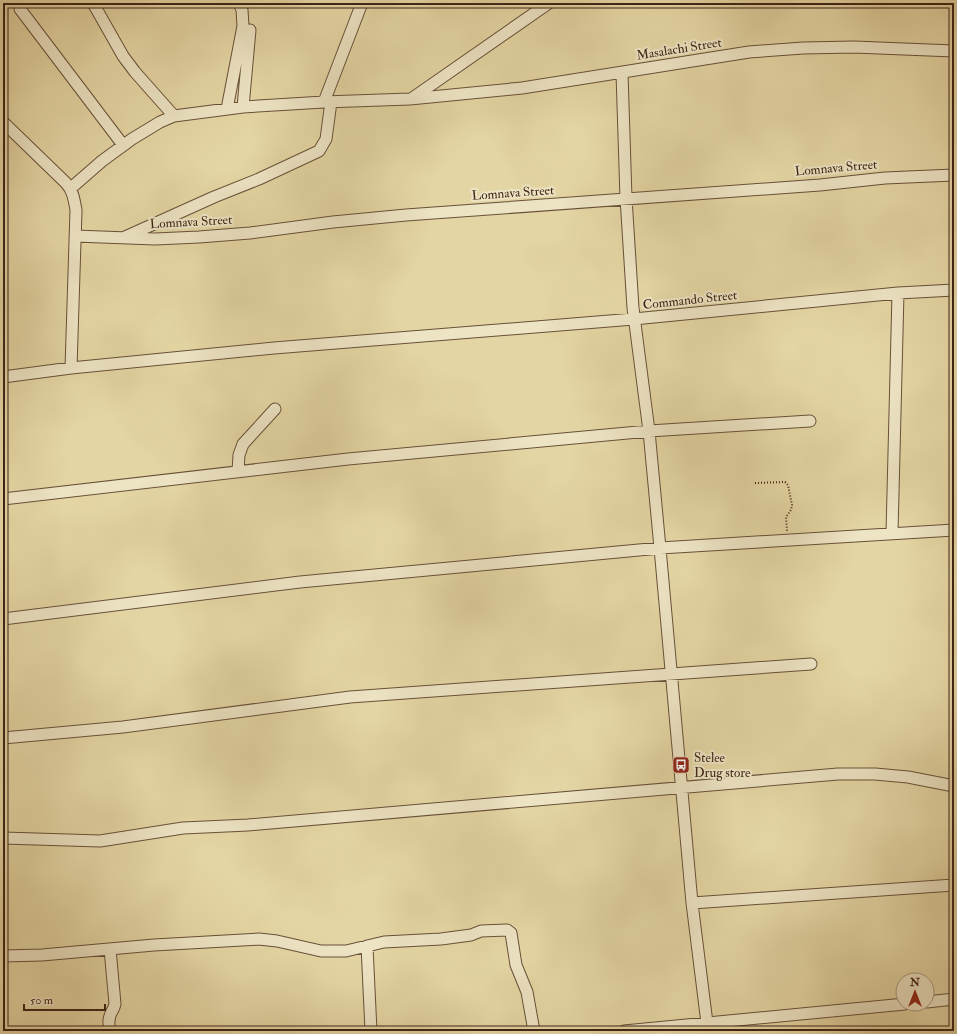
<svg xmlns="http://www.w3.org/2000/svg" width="957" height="1034" font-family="'IM FELL Double Pica',serif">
<rect width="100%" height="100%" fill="#e4d6a4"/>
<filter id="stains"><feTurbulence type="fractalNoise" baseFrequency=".005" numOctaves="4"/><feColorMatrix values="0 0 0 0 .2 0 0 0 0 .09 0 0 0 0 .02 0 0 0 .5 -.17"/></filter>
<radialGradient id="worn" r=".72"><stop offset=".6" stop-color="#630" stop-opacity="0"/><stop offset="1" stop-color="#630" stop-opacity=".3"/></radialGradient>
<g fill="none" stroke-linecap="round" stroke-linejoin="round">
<defs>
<path id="minor" d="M 93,3 L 123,56 L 135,72 L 174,116
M 20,9 L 123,145
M 622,73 L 626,198 L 633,308 L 649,431 L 660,548 L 692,903 L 708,1031
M 411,99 L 549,3
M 324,102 L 362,3
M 243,107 L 250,30
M 227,109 L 243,26 L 242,10 L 239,3
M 3,122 L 66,183 C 73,191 74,199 76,210 L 71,368
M 71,188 L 102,161 L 132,139 L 160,122 L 174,116 L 243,107 L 324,102 L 410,99 L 522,88 L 749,52 L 803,48 L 854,47 L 954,51
M 75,236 L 155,239 L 199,237 L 250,233 L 333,222 L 406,215 L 820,185 L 885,178 L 954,175
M 125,237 L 214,197 L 259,179 L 319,151 L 326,139 L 331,102
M 3,377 L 71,368 L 274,348 L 634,319 L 898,293 L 954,290
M 238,471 L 239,455 L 243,444 L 275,409
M 3,499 L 348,459 L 649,431 L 810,421
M 892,533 L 898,293
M 3,619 L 300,582 L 660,548 L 954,530
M 3,738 L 123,727 L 350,697 L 811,664
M 3,838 L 100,841 L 183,828 L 248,825 L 838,774 L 875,774 L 908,777 L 954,786
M 692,903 L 954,885
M 367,946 L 371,1031
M 3,956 L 42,955 L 154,945 L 259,939 L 277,941 L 321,951 L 346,951 L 384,942 L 441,939 L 471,935 L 481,931 L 507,930 L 511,933 L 516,965 L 527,992 L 534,1031
M 927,1002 L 954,999
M 109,1024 C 108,1013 113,1013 115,1004 L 110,949
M 624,1031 L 905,1004"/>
</defs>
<use href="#minor" stroke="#685039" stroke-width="13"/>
<path stroke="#3e2315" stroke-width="2" stroke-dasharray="1 2" stroke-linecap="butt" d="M 755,483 L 785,482 L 788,485 L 792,505 L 791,510 L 786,517 L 787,531"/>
<use href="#minor" stroke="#ede4c4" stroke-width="11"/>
</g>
<defs>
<symbol id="bus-square" viewBox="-11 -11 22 22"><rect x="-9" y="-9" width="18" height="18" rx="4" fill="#8f2418" stroke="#ede4c4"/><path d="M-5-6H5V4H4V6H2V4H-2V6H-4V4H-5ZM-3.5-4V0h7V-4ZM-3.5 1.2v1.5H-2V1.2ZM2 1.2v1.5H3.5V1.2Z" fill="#fff"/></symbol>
</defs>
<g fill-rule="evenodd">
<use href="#bus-square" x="671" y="755" width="20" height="20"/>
</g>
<g text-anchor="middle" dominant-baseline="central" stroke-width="4" stroke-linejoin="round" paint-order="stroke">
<g font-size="13" fill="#3e2315" stroke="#ede4c4">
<text transform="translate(679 49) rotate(-9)">Masalachi Street</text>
<text transform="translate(836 168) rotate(-5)">Lomnava Street</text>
<text transform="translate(513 193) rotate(-4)">Lomnava Street</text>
<text transform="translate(191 222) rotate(-3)">Lomnava Street</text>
<text transform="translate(690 300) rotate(-6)">Commando Street</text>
</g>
<g font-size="13" fill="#3e2315" stroke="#ede4c4" text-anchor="start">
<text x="694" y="758">Stelee<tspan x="694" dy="15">Drug store</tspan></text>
</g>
</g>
<rect width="957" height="1034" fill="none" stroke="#e4d6a4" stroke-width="16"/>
<rect x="4" y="4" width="949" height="1026" fill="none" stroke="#3e2315" stroke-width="2"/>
<rect x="8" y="8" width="941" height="1018" fill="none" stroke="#3e2315"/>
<g transform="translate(915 992)"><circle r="19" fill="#ede4c4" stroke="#a7977e"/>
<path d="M0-3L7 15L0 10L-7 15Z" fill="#8f2418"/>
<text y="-6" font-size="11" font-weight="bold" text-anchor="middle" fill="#3e2315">N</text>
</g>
<path d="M24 1004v6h81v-6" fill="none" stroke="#3e2315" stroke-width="2"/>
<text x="30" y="1004" font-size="12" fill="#3e2315" stroke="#ede4c4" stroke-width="3" paint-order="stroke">50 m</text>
<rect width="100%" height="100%" filter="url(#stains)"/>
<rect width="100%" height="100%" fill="url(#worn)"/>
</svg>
